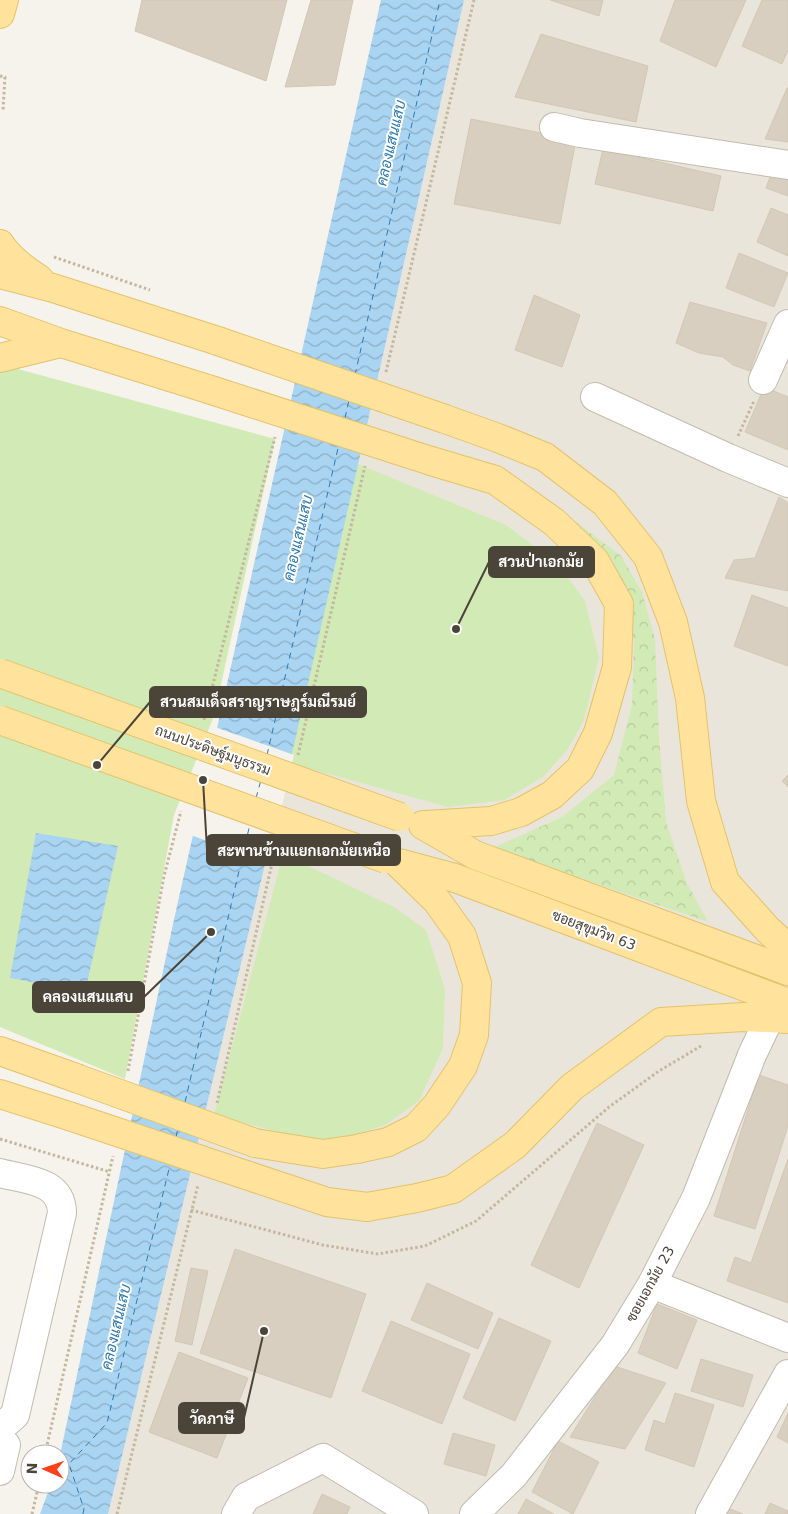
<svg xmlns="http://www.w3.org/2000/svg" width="788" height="1514" font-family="'DejaVu Sans',Sarabun,sans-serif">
<defs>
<pattern id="forest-crowns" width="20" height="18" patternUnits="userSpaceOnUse" patternTransform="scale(1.25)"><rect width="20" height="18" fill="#d2eab5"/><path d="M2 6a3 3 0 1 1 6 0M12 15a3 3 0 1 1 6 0" fill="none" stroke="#b6ca9c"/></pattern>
<pattern id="water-waves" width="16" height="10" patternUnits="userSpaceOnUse" patternTransform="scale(1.25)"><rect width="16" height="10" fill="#a9d4f2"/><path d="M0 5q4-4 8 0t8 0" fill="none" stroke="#8caec5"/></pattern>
</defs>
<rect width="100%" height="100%" fill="#f6f3ec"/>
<path fill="#eae5da" d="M 464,0 L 788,0 L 788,1514 L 108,1514 L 297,732 Z"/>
<path fill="#d2eab5" d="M 7,366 L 275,439 L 214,716 L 174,815 L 125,1079 L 0,1027 L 0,369 Z
M 358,464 L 506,525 L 559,565 L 585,601 L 599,658 L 584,720 L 567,750 L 543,777 L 504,800 L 448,807 L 289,763 Z
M 283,854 L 394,907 L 426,930 L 445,989 L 443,1048 L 419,1101 L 385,1125 L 344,1138 L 310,1140 L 214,1115 Z"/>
<path fill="url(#forest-crowns)" d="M 563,512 L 621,556 L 642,592 L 655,639 L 659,737 L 666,822 L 686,881 L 708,922 L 493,848 L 562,817 L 614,775 L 632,705 L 634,641 L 616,572 Z"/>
<path fill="url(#water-waves)" d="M 381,0 L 464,0 L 297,732 L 108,1514 L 40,1514 L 51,1484 L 60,1484 L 60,1455 L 173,924 Z
M 36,833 L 118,846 L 85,992 L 10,978 Z"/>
<path fill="#f6f3ec" d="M 215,727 L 294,755 L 268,864 L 191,835 Z"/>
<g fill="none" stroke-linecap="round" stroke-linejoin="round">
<path stroke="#2e7ab2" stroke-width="1" stroke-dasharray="6 5" stroke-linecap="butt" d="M 355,375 L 440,0
M 345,418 L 349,400
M 267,755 L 339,444
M 256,798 L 261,780
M 185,1102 L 250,824
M 176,1137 L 178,1128
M 83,1514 L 84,1509 L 69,1464 L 107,1423 L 170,1165"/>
</g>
<path fill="#d8cfc1" stroke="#d3c7b4" d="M 142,0 L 287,0 L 266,81 L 135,31 Z
M 311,0 L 353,0 L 335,85 L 285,87 Z
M 550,0 L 603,0 L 599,16 Z
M 675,0 L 746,0 L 716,67 L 660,41 Z
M 762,0 L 788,0 L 788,50 L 782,64 L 742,46 Z
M 541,34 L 648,66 L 636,122 L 515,97 Z
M 787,88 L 788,88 L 788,142 L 765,139 Z
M 471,119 L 576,140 L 560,224 L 454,204 Z
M 603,149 L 721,176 L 713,211 L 595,184 Z
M 779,153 L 788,156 L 788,196 L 766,188 Z
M 771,208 L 788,215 L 788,256 L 757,242 Z
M 739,253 L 788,273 L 774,307 L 726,288 Z
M 534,295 L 580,315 L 562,367 L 515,350 Z
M 690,302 L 767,323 L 750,371 L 733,365 L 723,357 L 699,353 L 676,343 Z
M 764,387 L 788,397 L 788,450 L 745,432 Z
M 779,497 L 788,503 L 788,591 L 725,578 L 734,560 L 755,558 Z
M 752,595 L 788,608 L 788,666 L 734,646 Z
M 788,775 L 788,787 L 782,781 Z
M 759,1075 L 788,1085 L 788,1126 L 755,1229 L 714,1216 Z
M 597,1123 L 644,1145 L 579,1288 L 531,1265 Z
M 788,1159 L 788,1303 L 727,1281 L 735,1257 L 751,1263 Z
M 235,1249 L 366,1294 L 331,1398 L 200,1353 Z
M 191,1268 L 208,1271 L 192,1345 L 175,1341 Z
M 427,1283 L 493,1313 L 478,1349 L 411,1320 Z
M 657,1304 L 697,1320 L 677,1369 L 638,1353 Z
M 499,1318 L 551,1341 L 515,1421 L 463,1398 Z
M 391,1321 L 470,1354 L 442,1424 L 362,1391 Z
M 179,1352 L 248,1378 L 217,1458 L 149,1432 Z
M 701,1359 L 753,1375 L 743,1407 L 691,1391 Z
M 614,1366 L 666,1383 L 625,1449 L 570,1437 Z
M 675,1393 L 714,1405 L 694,1467 L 645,1450 L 654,1420 L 665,1424 Z
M 788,1413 L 788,1443 L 777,1437 Z
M 453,1433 L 495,1445 L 486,1476 L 444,1464 Z
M 558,1441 L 599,1462 L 573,1514 L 532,1492 Z
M 322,1494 L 350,1507 L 347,1514 L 313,1514 Z
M 526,1499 L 554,1514 L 518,1514 Z
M 770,1503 L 788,1511 L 788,1514 L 765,1514 Z
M 728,1508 L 743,1514 L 725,1514 Z"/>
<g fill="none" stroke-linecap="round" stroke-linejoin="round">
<defs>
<path id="minor" d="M 554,127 L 580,133 L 788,165
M 763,380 L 788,324
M 595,397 L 728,458 L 788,483
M 0,1173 C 26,1180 62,1180 62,1213 L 15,1415 L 6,1423 L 0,1426
M 652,1284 L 788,1338
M 0,1443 L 6,1445 L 0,1471
M 236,1514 L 246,1497 L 323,1458 L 414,1514
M 474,1514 L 514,1475 L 615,1345 L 652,1284 L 696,1198 L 752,1055 L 769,1019
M 710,1514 L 788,1374"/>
<path id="major" d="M 0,14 L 4,0
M 0,244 C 10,259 24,269 39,279
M 0,274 L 53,288 L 218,341
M 0,321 L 61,343
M 0,358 L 61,343 L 208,389
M 445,419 L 498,438 L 545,457 L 605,503 L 648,557 L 673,622 L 690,698 L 701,801 L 725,882 L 768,930 L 788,948
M 423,825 L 475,855 L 788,971
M 425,825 L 491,821 L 521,812 L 552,795 L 580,769 L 598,733 L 617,667 L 619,604 L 595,561 L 554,522 L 495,480 L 431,461
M 399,863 L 455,878 L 788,1003
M 0,1051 L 76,1078
M 0,1094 L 69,1116
M 255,1143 L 323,1154 L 357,1149 L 388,1142 L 416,1128 L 437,1105 L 463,1066 L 474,1035 L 477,983 L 462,936 L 437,901 L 398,863
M 246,1175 L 327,1202 L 367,1207 L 417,1198 L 453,1189 L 515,1145 L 572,1087 L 661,1022 L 743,1017 L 788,1019"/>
</defs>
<use href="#minor" stroke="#c2bbae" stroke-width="30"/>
<use href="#major" stroke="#e6c16a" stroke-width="30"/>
<path stroke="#c4b79f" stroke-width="3" stroke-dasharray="2.5 2.5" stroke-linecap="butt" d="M 0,76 L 5,77 L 3,110
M 54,257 L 150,290
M 386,372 L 474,0
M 738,436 L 754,401
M 204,720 L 275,437
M 298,755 L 365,466
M 128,1071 L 164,876 L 181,811
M 217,1103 L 276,846
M 0,1139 L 110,1172
M 191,1210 L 323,1245 L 378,1254 L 425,1246 L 476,1221 L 609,1107 L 659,1071 L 701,1046
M 45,1454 L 113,1156
M 60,1462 L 69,1464
M 32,1514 L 39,1484
M 117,1514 L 198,1185"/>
<use href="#minor" stroke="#fff" stroke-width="28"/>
<use href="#major" stroke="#ffe39c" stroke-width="28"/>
<defs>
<path id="major-bridge" d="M 218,341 L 445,419
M 208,389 L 431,461
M 0,673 L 400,817
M 0,720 L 386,859
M 76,1078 L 255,1143
M 69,1116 L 246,1175"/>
</defs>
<use href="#major-bridge" stroke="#e6c16a" stroke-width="30" stroke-linecap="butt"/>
<use href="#major-bridge" stroke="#ffe39c" stroke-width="28"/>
</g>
<g text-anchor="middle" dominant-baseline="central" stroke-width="4" stroke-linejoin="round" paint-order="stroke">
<g font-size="14" fill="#4b4439" stroke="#fff">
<text transform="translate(213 750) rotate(20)">ถนนประดิษฐ์มนูธรรม</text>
<text transform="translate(594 930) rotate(21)">ซอยสุขุมวิท 63</text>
<text transform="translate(650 1284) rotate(-61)">ซอยเอกมัย 23</text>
</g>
<g font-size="15" font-style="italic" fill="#2e7ab2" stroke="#fff">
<text transform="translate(391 143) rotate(-77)">คลองแสนแสบ</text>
<text transform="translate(298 538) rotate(-77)">คลองแสนแสบ</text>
<text transform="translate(116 1327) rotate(-77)">คลองแสนแสบ</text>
</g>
</g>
<path fill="none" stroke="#4b4439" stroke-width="2" d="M456 629L489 562M97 765L150 702M203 780L207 850M211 932L144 997M264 1331L244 1418"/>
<g fill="#4b4439" stroke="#fff" stroke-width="2">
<circle cx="456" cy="629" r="5"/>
<circle cx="97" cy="765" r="5"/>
<circle cx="203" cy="780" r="5"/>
<circle cx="211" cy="932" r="5"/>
<circle cx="264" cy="1331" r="5"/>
</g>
<g fill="#4b4439" stroke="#4b4439" stroke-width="2">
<rect x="489" y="547" width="105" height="30" rx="5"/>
<rect x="150" y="687" width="216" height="30" rx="5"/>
<rect x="207" y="835" width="193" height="30" rx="5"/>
<rect x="33" y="982" width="111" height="30" rx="5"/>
<rect x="179" y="1403" width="65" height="30" rx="5"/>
</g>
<g font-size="15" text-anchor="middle" font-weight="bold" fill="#fff">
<text x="541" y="567">สวนป่าเอกมัย</text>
<text x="258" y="707">สวนสมเด็จสราญราษฎร์มณีรมย์</text>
<text x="304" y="856">สะพานข้ามแยกเอกมัยเหนือ</text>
<text x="88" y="1002">คลองแสนแสบ</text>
<text x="212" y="1424">วัดภาษี</text>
</g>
<g transform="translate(45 1469) rotate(272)"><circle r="24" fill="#ffffff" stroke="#b7b4b0"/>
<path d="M0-4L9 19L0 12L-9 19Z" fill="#fc3f1d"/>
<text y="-8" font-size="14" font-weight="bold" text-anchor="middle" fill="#4b4439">N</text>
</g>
</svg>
